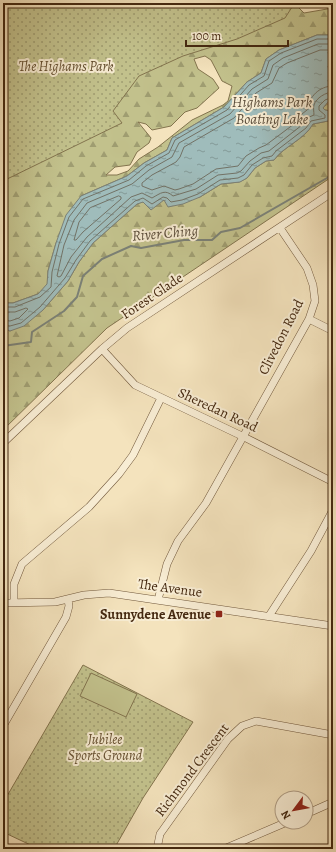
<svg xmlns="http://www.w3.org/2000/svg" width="336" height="852" font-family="Alegreya,serif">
<defs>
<pattern id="forest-firs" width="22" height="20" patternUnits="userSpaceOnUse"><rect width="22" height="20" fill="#c2c18c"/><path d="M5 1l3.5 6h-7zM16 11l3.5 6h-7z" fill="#9f9d71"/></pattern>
<pattern id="park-dots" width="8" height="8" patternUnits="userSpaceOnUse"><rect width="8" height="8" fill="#c2c18c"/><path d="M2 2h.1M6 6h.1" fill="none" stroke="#9f9d71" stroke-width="1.8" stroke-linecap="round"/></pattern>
<pattern id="water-ripples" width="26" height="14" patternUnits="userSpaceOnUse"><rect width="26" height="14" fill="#9fbcbb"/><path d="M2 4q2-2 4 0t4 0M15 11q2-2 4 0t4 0" fill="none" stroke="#839997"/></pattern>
</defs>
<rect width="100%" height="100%" fill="#f4e3bd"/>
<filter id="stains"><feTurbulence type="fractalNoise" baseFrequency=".005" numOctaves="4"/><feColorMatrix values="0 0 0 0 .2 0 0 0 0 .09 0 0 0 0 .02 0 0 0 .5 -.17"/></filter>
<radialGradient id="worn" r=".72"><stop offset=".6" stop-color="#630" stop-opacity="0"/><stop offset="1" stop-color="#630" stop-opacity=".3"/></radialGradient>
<path fill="url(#forest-firs)" stroke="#83744e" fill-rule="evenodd" d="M 294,3 L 304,13 L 333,8 L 333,35 L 317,35 L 279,50 L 266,59 L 261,73 L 247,82 L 224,107 L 172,138 L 167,150 L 144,163 L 127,176 L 81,196 L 56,243 L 48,271 L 48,284 L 38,294 L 13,303 L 4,303 L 3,304 L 3,179 L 107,111 L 119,73 L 231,40 ZM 205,56 L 211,60 L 222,81 L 232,86 L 228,101 L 223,105 L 192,120 L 158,147 L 139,159 L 128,171 L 117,175 L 106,175 L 115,167 L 130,165 L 137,152 L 149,143 L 151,138 L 138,122 L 146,124 L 152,130 L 171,126 L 185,112 L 197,108 L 219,88 L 213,79 L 198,69 L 194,59 Z
M 333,100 L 333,109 L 331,111 L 325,110 L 322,108 Z
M 333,120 L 333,176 L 107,328 L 3,430 L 3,328 L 10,331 L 43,310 L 68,281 L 79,262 L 93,243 L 137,204 L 142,202 L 200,197 L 221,184 L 239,182 L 247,178 L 255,168 L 266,161 L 274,160 C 284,146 304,140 313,124 Z"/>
<path fill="url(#park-dots)" stroke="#83744e" d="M 3,3 L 294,3 L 294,4 L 285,18 L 237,39 L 183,56 L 139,76 L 113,111 L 122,123 L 3,181 Z
M 83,665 L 193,722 L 143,798 L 114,849 L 39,849 L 3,832 L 3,803 Z"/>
<path fill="#c2c18c" stroke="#83744e" d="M 91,673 L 137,694 L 126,717 L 80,696 Z"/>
<path fill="url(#water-ripples)" stroke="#7b8177" d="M 317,35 L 333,35 L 333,100 L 327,103 L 323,108 L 325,110 L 331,111 L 333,109 L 333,120 L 313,124 C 304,140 284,146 274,160 L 266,161 L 255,168 L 247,178 L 240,182 L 221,184 L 200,197 L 183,204 L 168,207 L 164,200 L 151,210 L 143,202 L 137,204 L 93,243 L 79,262 L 68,281 L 43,310 L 24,326 L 10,331 L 3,328 L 3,305 L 4,303 L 13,303 L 38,294 L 47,284 L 48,271 L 56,243 L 66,215 L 81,196 L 127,176 L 144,163 L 167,150 L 172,138 L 224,107 L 247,82 L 261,73 L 266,59 L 279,50 Z"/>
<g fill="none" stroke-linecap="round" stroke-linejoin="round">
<path stroke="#727266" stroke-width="1" d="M 333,44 L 318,44 L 283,58 L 273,65 L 268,79 L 252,89 L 230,114 L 179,143 L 172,157 L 149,170 L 132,184 L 87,203 L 74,220 L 64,245 L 57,276 L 59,277 L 61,276 L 71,257 L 87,237 L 131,197 L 142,193 L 152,198 C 161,193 165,189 173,196 L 196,189 L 218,175 L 237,173 L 241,171 L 250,161 L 261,153 L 269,151 L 302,125 L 307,118 L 314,115 C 314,112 313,108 314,105 C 316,98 326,92 333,92
M 333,50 L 320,50 L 287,63 L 279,68 L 272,83 L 256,93 L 234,118 L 184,147 L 180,157 L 176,162 L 152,175 L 142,183 L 142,186 L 152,190 L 164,186 L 175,190 L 179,189 L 193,184 L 216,169 L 238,166 L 246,156 L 259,148 L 266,145 L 298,121 L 302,114 L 307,110 C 309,97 319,86 333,86
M 119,196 L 121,197 L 121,199 L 83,232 L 76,240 L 74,240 L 79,222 L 90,208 Z
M 3,307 L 15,307 L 40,297 L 51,287 L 52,272 L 59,244 L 69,217 L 83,199 L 129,180 L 146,166 L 169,153 L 175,140 L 227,110 L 249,85 L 264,76 L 269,61 L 281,53 L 317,39 L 333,39
M 3,312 L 15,312 L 26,308 L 28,309 L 19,318 L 10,321 L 3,320
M 3,325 L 10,326 L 21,323 L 40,307 L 65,278 L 76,260 L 90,241 L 135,201 L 143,198 L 152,204 L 163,197 L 167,198 L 171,202 L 182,200 L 198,194 L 220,180 L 238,178 L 244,175 L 252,165 L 263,158 L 272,156 L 276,151 L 306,128 L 311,121 L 325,118 L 325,115 L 319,110 L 319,106 L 325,100 L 333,97"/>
<path stroke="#7b8177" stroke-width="2" d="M 3,346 L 31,342 L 32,332 L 64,311 L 77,297 L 83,276 L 102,259 L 131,246 L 141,248 L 184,240 L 212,240 L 221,232 L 240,228 L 327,178 L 333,173"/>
<defs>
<path id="minor" d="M 309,319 L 333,331
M 102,349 L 135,385 L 242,436 L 333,482
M 3,443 L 102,349 L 127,328 L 333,192
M 158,600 L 167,564 L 178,541 L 206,503 L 309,319 L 315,301 L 313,285 L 307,268 L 280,228
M 3,603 L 55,602 L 84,595 L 109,593 L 333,626
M 14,603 L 14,584 L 22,564 L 89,507 L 119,474 L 133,455 L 161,398
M 269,616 L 311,551 L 333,510
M 3,726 L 66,617 L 69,606 L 68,599
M 306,814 L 333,802
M 157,849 L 160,834 L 228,739 L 242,726 L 256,721 L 333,735
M 224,849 L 287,822"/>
</defs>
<use href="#minor" stroke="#70573b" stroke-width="8"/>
<use href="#minor" stroke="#f8edd4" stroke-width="7"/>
<path stroke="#442810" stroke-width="2" stroke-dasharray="7 7" stroke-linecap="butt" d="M 329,849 L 333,847"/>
</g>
<rect fill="#8f2418" stroke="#f8edd4" stroke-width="1.5" x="215" y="610" width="8" height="8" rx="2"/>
<g text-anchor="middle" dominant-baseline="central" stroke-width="4" stroke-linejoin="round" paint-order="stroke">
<g font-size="14" font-style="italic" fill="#644e2f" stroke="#f8edd4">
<text x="66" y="66">The Highams Park</text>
<text x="105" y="739">Jubilee<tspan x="105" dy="16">Sports Ground</tspan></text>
</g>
<g font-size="14" fill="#442810" stroke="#f8edd4">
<text transform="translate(152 296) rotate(-34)">Forest Glade</text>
<text transform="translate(281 337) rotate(-63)">Clivedon Road</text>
<text transform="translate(218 410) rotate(25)">Sheredan Road</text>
<text transform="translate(170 588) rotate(8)">The Avenue</text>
<text transform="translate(192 770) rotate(-53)">Richmond Crescent</text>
</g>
<g font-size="14" font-weight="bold" fill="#442810" stroke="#f8edd4" text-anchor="end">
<text x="211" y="614">Sunnydene Avenue</text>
</g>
<g font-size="15" font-style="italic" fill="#5b4d3b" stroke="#f8edd4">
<text x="272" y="102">Highams Park<tspan x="272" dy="17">Boating Lake</tspan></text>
<text transform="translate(165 233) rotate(-5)">River Ching</text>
</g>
</g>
<rect width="336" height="852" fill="none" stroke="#f4e3bd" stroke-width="16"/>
<rect x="4" y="4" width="328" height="844" fill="none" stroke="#442810" stroke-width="2"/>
<rect x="8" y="8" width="320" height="836" fill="none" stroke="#442810"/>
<g transform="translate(294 810) rotate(238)"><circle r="19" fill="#f8edd4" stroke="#b09e86"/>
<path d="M0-3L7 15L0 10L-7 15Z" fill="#8f2418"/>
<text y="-6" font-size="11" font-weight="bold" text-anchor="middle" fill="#442810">N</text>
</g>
<path d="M186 40v6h102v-6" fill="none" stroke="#442810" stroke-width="2"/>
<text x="192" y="40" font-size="12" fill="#442810" stroke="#f8edd4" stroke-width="3" paint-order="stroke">100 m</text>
<rect width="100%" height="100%" filter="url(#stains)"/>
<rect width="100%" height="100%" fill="url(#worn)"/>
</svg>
